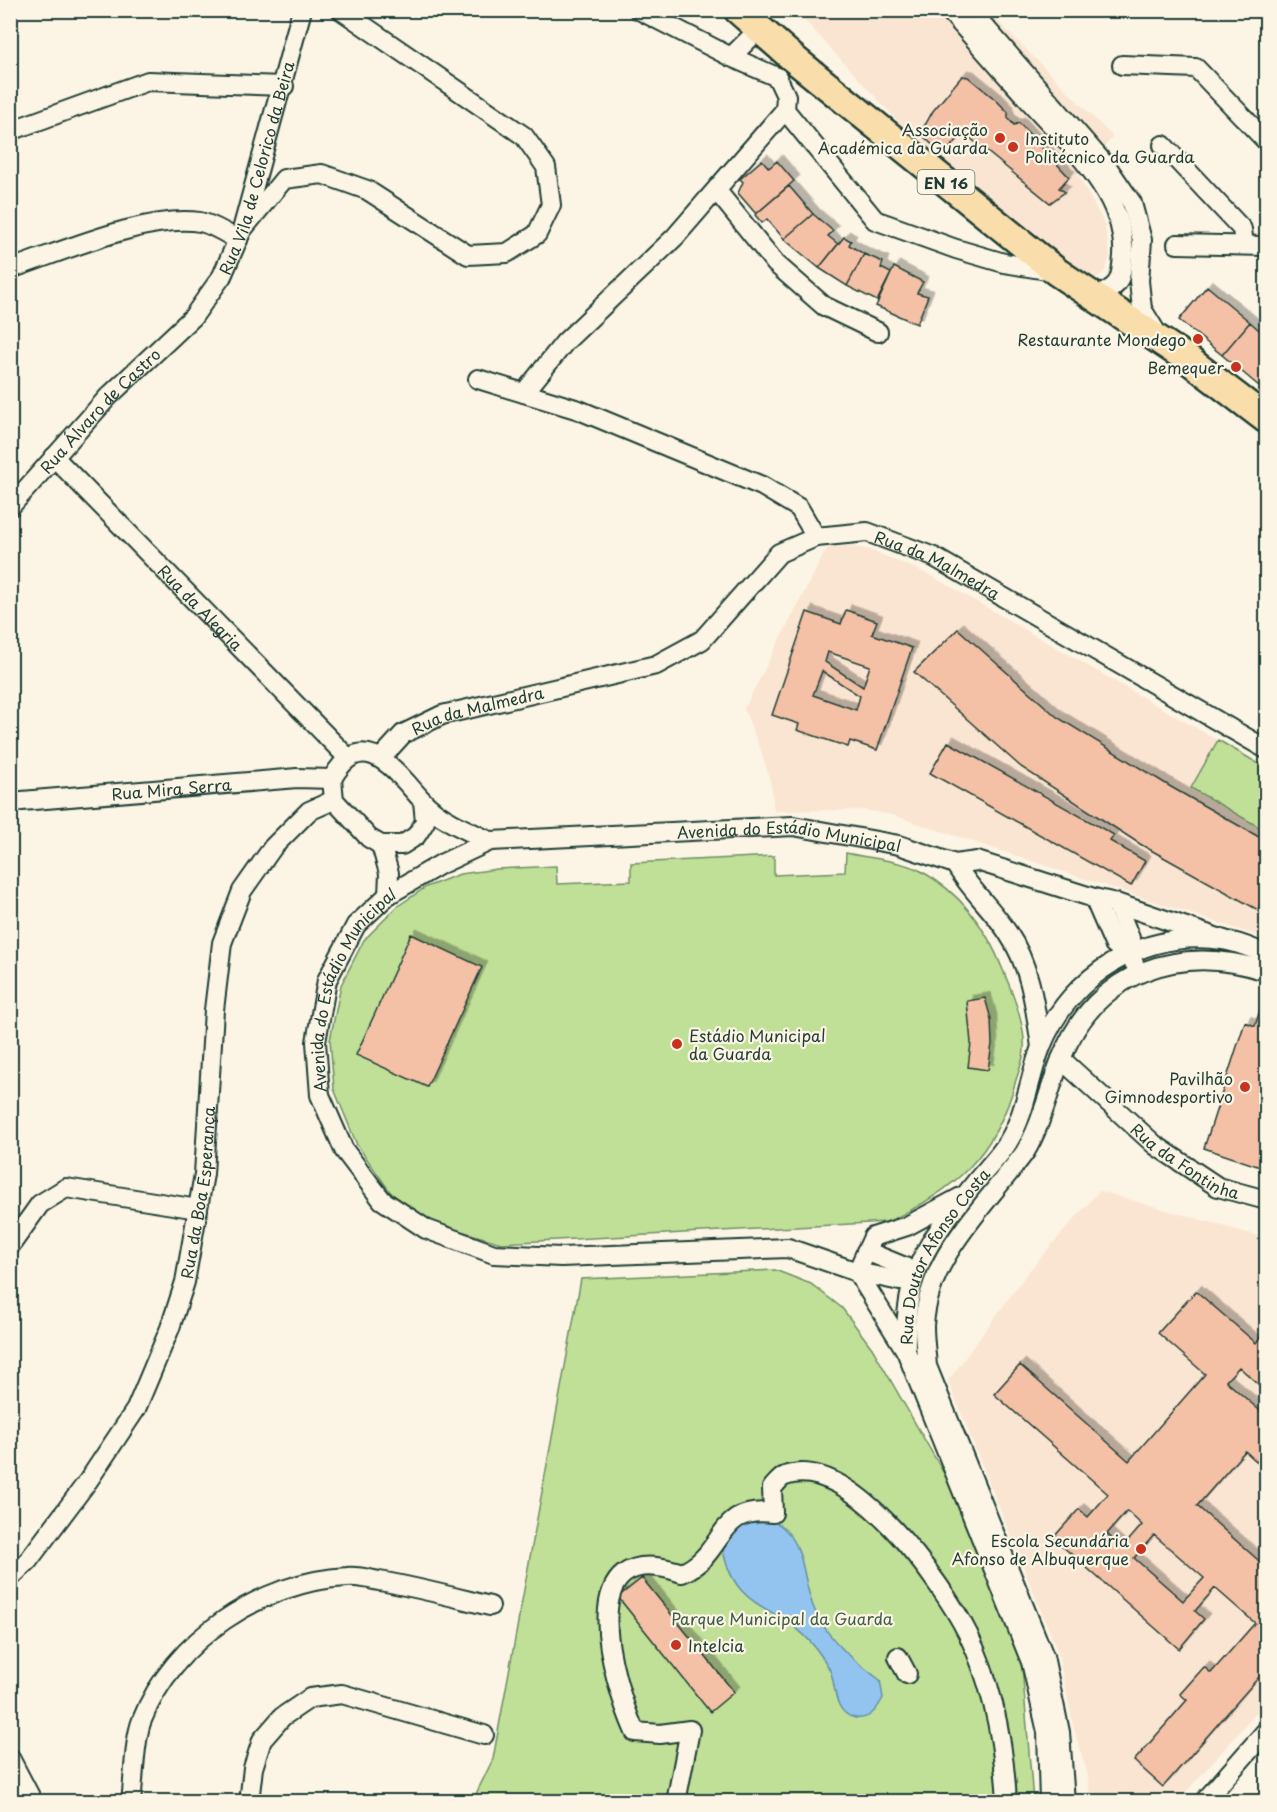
<svg xmlns="http://www.w3.org/2000/svg" width="1277" height="1812" font-family="'Playpen Sans',sans-serif">
<defs>
<filter id="shadow"><feDropShadow dx="5.5" dy="-5.5" stdDeviation="0" flood-color="#0004"/></filter>
</defs>
<rect width="100%" height="100%" fill="#fcf5e5"/>
<filter id="ink" filterUnits="userSpaceOnUse"><feTurbulence type="fractalNoise" baseFrequency=".0167" numOctaves="2"/><feDisplacementMap in="SourceGraphic" scale="12" xChannelSelector="R" yChannelSelector="G"/><feConvolveMatrix kernelMatrix="1 2 1 2 8 2 1 2 1" color-interpolation-filters="sRGB"/></filter>
<g filter="url(#ink)">
<path fill="#fae5d2" d="M 796,11 L 991,11 L 995,18 L 1113,137 L 1078,175 L 1105,225 L 1110,256 L 1105,271 L 1097,278 L 1083,283 L 929,155 Z
M 848,546 L 871,550 L 930,575 L 1266,768 L 1264,938 L 892,815 L 864,810 L 774,811 L 771,784 L 761,751 L 744,709 L 827,548 Z
M 1099,1191 L 1266,1238 L 1266,1702 L 1178,1801 L 1090,1801 L 1088,1776 L 1074,1729 L 1058,1653 L 948,1381 L 1028,1272 Z"/>
<path fill="#c0df97" stroke="#708e66" stroke-width="1.5" d="M 1218,740 L 1266,768 L 1266,831 L 1191,788 Z
M 846,853 C 867,858 903,861 921,871 C 961,893 987,929 1003,970 C 1012,991 1026,1026 1024,1049 C 1024,1059 1019,1070 1016,1080 C 996,1155 954,1191 887,1222 L 501,1243 L 431,1222 L 391,1193 L 357,1145 L 334,1089 L 330,1040 L 341,985 L 364,940 L 398,906 L 426,887 L 460,874 L 497,869 L 556,866 L 557,884 L 631,881 L 631,863 L 774,856 L 774,875 L 845,872 Z
M 775,1270 L 811,1284 L 842,1308 L 872,1348 L 950,1484 L 1022,1666 L 1033,1801 L 472,1802 L 493,1759 L 581,1279 Z"/>
<path fill="#93c4ef" stroke="#658ea4" stroke-width="1.5" d="M 758,1518 C 764,1519 775,1521 780,1525 C 808,1546 801,1584 816,1613 C 830,1642 855,1661 880,1680 L 883,1698 C 876,1711 868,1722 852,1717 C 834,1711 836,1688 831,1673 C 828,1664 820,1654 814,1646 C 778,1601 734,1615 722,1545 L 735,1525 Z"/>
<path fill="#f5c1a6" stroke="#1f3d34" stroke-width="1.5" fill-rule="evenodd" filter="url(#shadow)" d="M 962,76 L 968,77 L 996,100 L 1008,112 L 1008,118 L 1014,125 L 1019,123 L 1069,177 L 1059,188 L 1065,192 L 1050,203 L 964,133 L 943,155 L 918,131 L 924,127 L 933,111 Z
M 762,160 L 769,168 L 777,161 L 794,181 L 756,214 L 738,193 L 743,182 L 740,179 Z
M 789,186 L 813,214 L 784,239 L 767,219 L 762,223 L 755,215 Z
M 813,214 L 833,231 L 828,236 L 838,244 L 819,268 L 784,239 Z
M 844,237 L 851,241 L 849,245 L 864,254 L 847,286 L 819,268 Z
M 864,254 L 883,262 L 881,268 L 891,273 L 877,301 L 847,286 Z
M 894,267 L 923,282 L 917,293 L 928,296 L 917,324 L 876,306 Z
M 1207,286 L 1250,322 L 1222,355 L 1179,320 Z
M 1250,322 L 1266,336 L 1266,392 L 1222,355 Z
M 846,610 L 877,621 L 872,634 L 912,648 L 877,750 L 850,741 L 848,747 L 797,730 L 799,724 L 772,715 L 807,612 L 841,624 ZM 828,652 L 870,666 L 863,687 L 825,662 ZM 822,671 L 860,696 L 856,710 L 813,695 Z
M 958,629 L 1057,717 L 1171,787 L 1266,841 L 1266,892 L 1258,910 L 1140,844 L 1021,767 L 914,672 Z
M 948,742 L 1114,835 L 1110,841 L 1145,861 L 1131,886 L 930,773 Z
M 411,934 L 482,967 L 427,1087 L 356,1055 Z
M 985,998 L 991,1019 L 992,1044 L 988,1070 L 968,1067 L 971,1043 L 967,1001 Z
M 1261,1007 L 1266,1008 L 1266,1169 L 1204,1148 L 1245,1022 L 1255,1026 Z
M 1196,1291 L 1256,1343 L 1266,1331 L 1266,1391 L 1239,1367 L 1226,1381 L 1266,1416 L 1266,1470 L 1245,1451 L 1197,1506 L 1266,1567 L 1266,1669 L 1163,1787 L 1134,1761 L 1187,1700 L 1180,1694 L 1204,1667 L 1211,1673 L 1255,1623 L 1215,1588 L 1195,1611 L 1204,1619 L 1179,1649 L 1053,1538 L 1079,1509 L 1088,1517 L 1108,1494 L 994,1394 L 1020,1365 L 1129,1461 L 1205,1374 L 1158,1333 ZM 1127,1511 L 1142,1525 L 1122,1548 L 1107,1534 ZM 1154,1535 L 1204,1578 L 1183,1601 L 1134,1558 Z
M 642,1578 L 734,1692 L 710,1712 L 618,1597 Z"/>
<g fill="none" stroke-linecap="round" stroke-linejoin="round">
<defs>
<g id="street">
<path d="M 639,10 L 731,57 L 777,77"/>
<path d="M 949,10 C 974,39 1000,68 1025,96 C 1063,140 1127,192 1123,256 C 1121,281 1120,286 1096,297"/>
<path d="M 970,10 L 1108,168 L 1132,203 L 1142,240 L 1139,281 L 1142,309 L 1158,335"/>
<path d="M 731,57 L 760,28"/>
<path d="M 1122,65 L 1196,68 L 1266,141"/>
<path d="M 777,77 L 786,96 L 785,110 L 875,220 L 956,249 L 1004,263 L 1053,271"/>
<path d="M 10,131 L 148,81 L 284,86"/>
<path d="M 1163,145 L 1242,229 L 1244,245"/>
<path d="M 717,191 L 776,264 L 824,306 L 878,332"/>
<path d="M 242,230 L 284,179 L 322,174 L 367,190 L 468,255 L 507,253 L 537,234 L 551,205 L 546,167 L 524,136 L 341,10"/>
<path d="M 1177,244 L 1266,246"/>
<path d="M 16,267 C 66,250 149,214 200,222 C 212,224 227,234 238,240"/>
<path d="M 478,379 L 579,410 L 762,486 L 799,508 L 816,537"/>
<path d="M 524,393 L 565,342 L 675,237 L 785,110"/>
<path id="s1" d="M 54,457 L 348,758"/>
<path id="s2" d="M 10,507 L 108,397 L 193,317 L 222,276 L 242,230 L 302,10"/>
<path id="s3" d="M 382,757 L 403,734 L 442,715 L 656,665 L 702,640 L 779,553 L 816,537 L 867,532 L 934,557 L 1266,749"/>
<path d="M 423,801 L 425,822 L 416,836 L 402,845 L 381,845 L 369,838 L 334,800 L 332,779 C 363,723 396,772 422,800 C 439,819 468,831 490,841"/>
<path id="s4" d="M 10,802 L 297,778 L 332,779"/>
<path d="M 381,845 L 389,873 L 388,895"/>
<path d="M 955,864 C 970,890 992,908 1008,933 C 1031,967 1035,1007 1041,1047"/>
<path d="M 1094,898 L 1114,944 L 1129,954"/>
<path d="M 1116,903 L 1130,938 L 1129,954 L 1134,963"/>
<path id="s5" d="M 1061,1059 L 1155,1145 L 1218,1187 L 1266,1200"/>
<path d="M 10,1246 L 40,1204 L 66,1188 L 198,1209"/>
<path d="M 866,1251 L 905,1267 L 913,1276"/>
<path d="M 913,1276 L 900,1281 L 857,1272 L 873,1237 L 907,1226 L 961,1197"/>
<path id="s6" d="M 906,1351 L 857,1272 L 788,1248 L 561,1257 L 494,1254 L 426,1229 L 382,1200 L 344,1150 L 320,1095 L 316,1042 L 327,980 L 356,925 L 388,895 L 441,864 L 490,841 L 793,826 L 899,845 L 955,864 L 977,861 L 1094,898 L 1116,903 L 1224,940"/>
<path id="s7" d="M 10,1578 L 28,1561 L 88,1481 L 136,1409 L 170,1328 L 185,1282 L 204,1174 L 214,1010 L 222,943 L 242,891 L 273,847 L 309,811 L 334,800"/>
<path d="M 898,1657 L 907,1674"/>
<path d="M 10,1758 L 33,1802"/>
<path d="M 10,1801 L 30,1797"/>
<path d="M 131,1802 C 134,1780 134,1739 142,1720 C 173,1640 262,1581 347,1577 C 358,1576 369,1579 379,1581 C 416,1587 453,1597 490,1606"/>
<path d="M 249,1802 L 253,1768 L 262,1740 L 282,1717 L 310,1698 L 342,1694 L 484,1735"/>
<path d="M 676,1802 L 690,1730 L 660,1734 L 635,1732 C 611,1678 570,1534 682,1573 C 727,1553 715,1505 773,1513 L 772,1488 C 776,1484 780,1478 785,1476 C 850,1452 944,1585 968,1634 C 993,1685 1004,1745 1007,1802"/>
<path id="s8" d="M 1049,1802 L 1047,1732 L 1031,1662 L 906,1351 C 904,1272 926,1244 974,1184 C 985,1170 999,1157 1008,1142 C 1026,1113 1029,1078 1041,1047 C 1070,974 1145,929 1223,940 C 1238,942 1253,949 1266,954"/>
<path d="M 1065,1802 L 1060,1732 L 1044,1656 L 927,1366 C 926,1353 924,1339 924,1326 C 927,1271 962,1231 994,1191 C 1004,1178 1016,1165 1025,1152 C 1042,1124 1049,1089 1061,1059 C 1096,970 1180,943 1266,971"/>
<path d="M 1204,1802 L 1266,1731"/>
</g>
<path id="primary" d="M 738,10 L 794,59 L 1057,272 L 1186,358 L 1266,419"/>
</defs>
<use href="#street" stroke="#1f3d34" stroke-width="22"/>
<use href="#primary" stroke="#1f3d34" stroke-width="32"/>
<use href="#street" stroke="#fcf5e5" stroke-width="18"/>
<use href="#primary" stroke="#f9deab" stroke-width="27"/>
</g>
</g>
<g fill="#c8321e" stroke="#fcf5e5" stroke-width="2">
<circle cx="1000" cy="138" r="6"/>
<circle cx="1013" cy="147" r="6"/>
<circle cx="1198" cy="339" r="6"/>
<circle cx="1236" cy="367" r="6"/>
<circle cx="677" cy="1044" r="6"/>
<circle cx="1245" cy="1087" r="6"/>
<circle cx="1141" cy="1549" r="6"/>
<circle cx="676" cy="1645" r="6"/>
</g>
<g text-anchor="middle" dominant-baseline="central" stroke-width="4.5" stroke-linejoin="round" paint-order="stroke">
<rect fill="#fcf5e5" stroke="#617469" stroke-width="1.5" x="917.5" y="170" width="57" height="24" rx="4.5"/>
<g font-size="15" font-weight="bold" fill="#1f3d34">
<text x="946" y="182">EN 16</text>
</g>
<g font-size="16" fill="#1f3d34" stroke="#fcf5e5" text-anchor="end">
<text x="988" y="129">Associação<tspan x="988" dy="18">Académica da Guarda</tspan></text>
<text x="1025" y="138" text-anchor="start">Instituto<tspan x="1025" dy="18">Politécnico da Guarda</tspan></text>
<text x="1186" y="339">Restaurante Mondego</text>
<text x="1224" y="367">Bemequer</text>
<text x="689" y="1035" text-anchor="start">Estádio Municipal<tspan x="689" dy="18">da Guarda</tspan></text>
<text x="1233" y="1078">Pavilhão<tspan x="1233" dy="18">Gimnodesportivo</tspan></text>
<text x="1129" y="1540">Escola Secundária<tspan x="1129" dy="18">Afonso de Albuquerque</tspan></text>
<text x="688" y="1645" text-anchor="start">Intelcia</text>
</g>
<g font-size="16" fill="#1f3d34" stroke="#fcf5e5">
<text stroke="none"><textPath href="#s2" startOffset="428">Rua Vila de Celorico da Beira</textPath></text>
<text stroke="none"><textPath href="#s2" startOffset="132">Rua Álvaro de Castro</textPath></text>
<text stroke="none"><textPath href="#s3" startOffset="632">Rua da Malmedra</textPath></text>
<text stroke="none"><textPath href="#s1" startOffset="210">Rua da Alegria</textPath></text>
<text stroke="none"><textPath href="#s3" startOffset="110">Rua da Malmedra</textPath></text>
<text stroke="none"><textPath href="#s4" startOffset="162">Rua Mira Serra</textPath></text>
<text stroke="none"><textPath href="#s6" startOffset="1346">Avenida do Estádio Municipal</textPath></text>
<text stroke="none"><textPath href="#s6" startOffset="824">Avenida do Estádio Municipal</textPath></text>
<text stroke="none"><textPath href="#s5" startOffset="162">Rua da Fontinha</textPath></text>
<text stroke="none"><textPath href="#s7" startOffset="438">Rua da Boa Esperança</textPath></text>
<text stroke="none"><textPath href="#s8" startOffset="582">Rua Doutor Afonso Costa</textPath></text>
</g>
<g font-size="16" fill="#3f5d48" stroke="#fcf5e5">
<text x="782" y="1618">Parque Municipal da Guarda</text>
</g>
</g>
<rect width="1277" height="1812" fill="none" stroke="#fcf5e5" stroke-width="36"/>
<rect x="18" y="18" width="1241" height="1776" fill="none" stroke="#1f3d34" stroke-width="2" filter="url(#ink)"/>
</svg>
